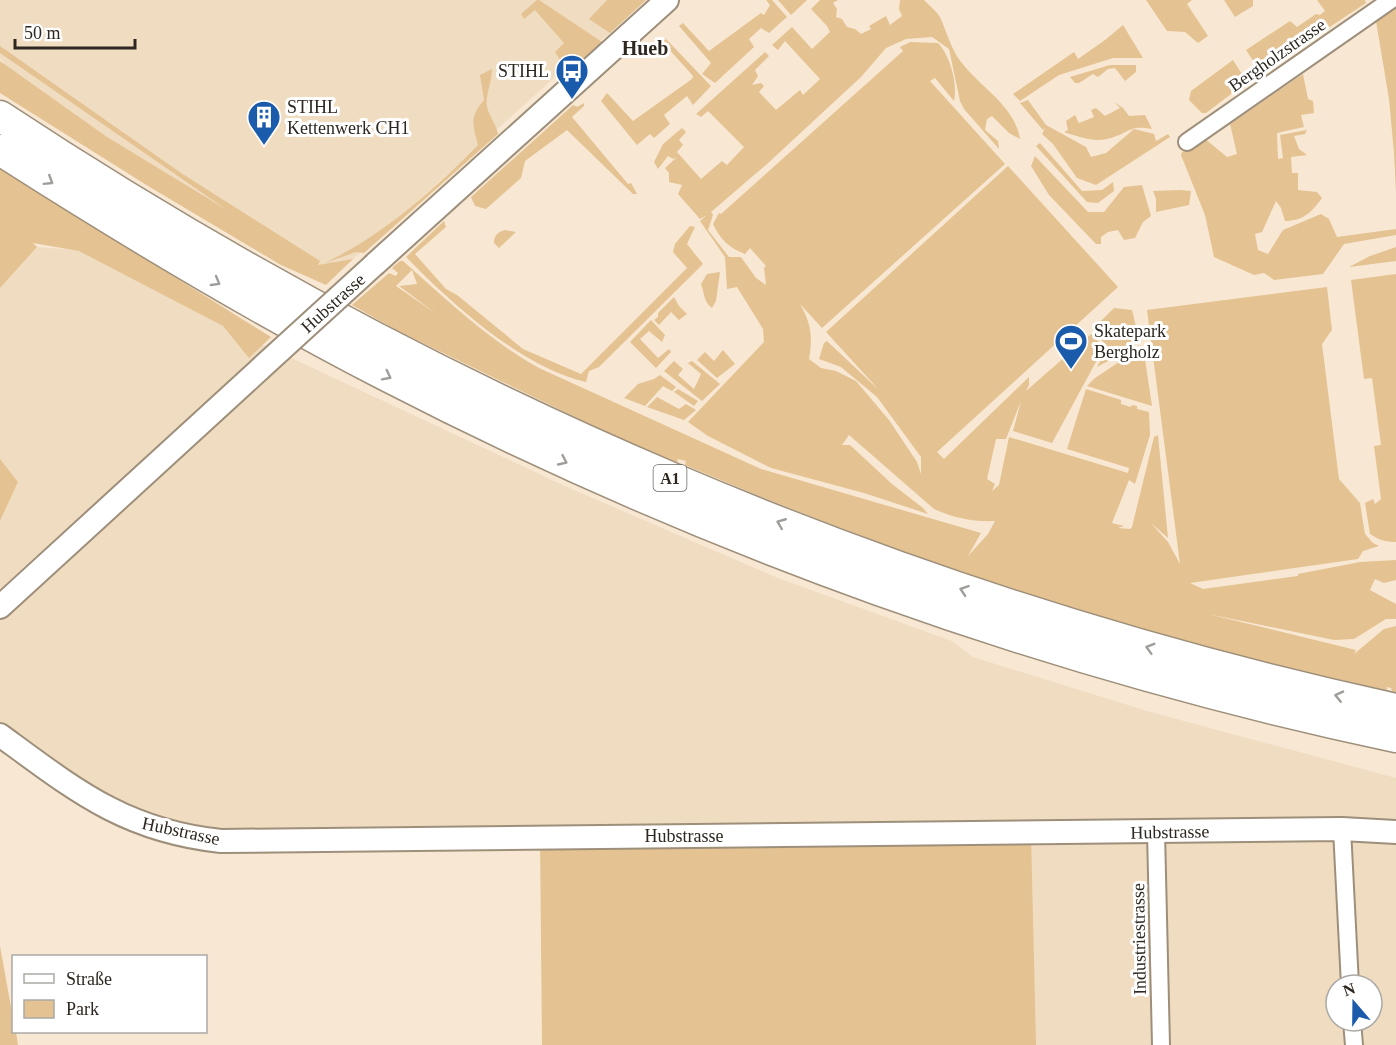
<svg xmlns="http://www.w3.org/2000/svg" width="1396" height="1045" font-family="'Times New Roman',serif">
<rect width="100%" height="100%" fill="#f8e8d3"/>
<path fill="#f0dcc1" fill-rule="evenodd" d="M 0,0 L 646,0 L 610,33 L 565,68 L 329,281 L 25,85 L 0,59 Z
M 37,247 L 87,251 L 223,326 L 565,486 L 778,578 L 952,641 L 973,657 L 1147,711 L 1396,778 L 1396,1045 L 1034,1045 L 1031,834 L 173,833 L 0,735 L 0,521 L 18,482 L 0,459 L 0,288 ZM 1336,985 L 1372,985 L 1372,1021 L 1336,1021 Z"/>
<path fill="#e4c292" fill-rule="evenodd" d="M 537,0 L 539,0 L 602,42 L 574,67 L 565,68 L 555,52 L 564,43 L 535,10 L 524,19 L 521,14 Z
M 607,0 L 646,0 L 610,33 L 589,19 Z
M 766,0 L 772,0 L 787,17 L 769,33 L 761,28 L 749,39 L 754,47 L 715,83 L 702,74 L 711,63 L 679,26 L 683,23 L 709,51 L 761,13 L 764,15 L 770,5 Z
M 778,0 L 807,0 L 791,15 Z
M 820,0 L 838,0 L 833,3 L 837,9 L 836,17 L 842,19 L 847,27 L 855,29 L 861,34 L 871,29 L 869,26 L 886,16 L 890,25 L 902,16 L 899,9 L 900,0 L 924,0 C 929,5 936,11 940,17 C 947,32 951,50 962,63 C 981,88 1015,106 1020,139 L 1009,133 L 992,116 L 987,119 L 985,130 L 998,141 L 999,149 L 964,109 L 960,101 L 949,49 L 932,37 L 906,39 L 886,48 L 861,77 L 767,164 L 711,212 L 713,215 L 708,230 L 729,257 L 741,257 L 756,278 L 766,285 L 764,268 L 766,266 L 750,248 L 745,254 C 729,248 720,239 713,224 L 719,213 L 721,214 L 903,51 L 900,47 L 910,42 L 938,43 C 950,55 958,84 954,101 L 935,78 L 930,81 L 1005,164 L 822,328 L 800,304 C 811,323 813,337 809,359 L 821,368 L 836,371 L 856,381 L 889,420 L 917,462 L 921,474 L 921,457 L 877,397 L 841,367 L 819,359 L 824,343 L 827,341 L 879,390 L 826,332 L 1008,166 L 1118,287 L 937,452 L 944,459 L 1029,377 L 1029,385 L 1026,391 L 1091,334 L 1104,347 L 1052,443 L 1013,431 L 1021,401 L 1006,439 L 996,439 L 987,479 L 995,484 L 992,491 L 999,485 L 1009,437 L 1128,473 L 1129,468 L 1067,449 L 1086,389 L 1121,400 L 1121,404 L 1131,407 L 1132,405 L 1137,406 L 1137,409 L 1149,412 L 1150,435 L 1135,484 L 1129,480 L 1112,523 L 1124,526 L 1118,528 L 1130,529 L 1132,527 L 1154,437 L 1158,435 L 1168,538 L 1151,523 L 1168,542 L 1180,564 L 1147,310 L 1327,287 L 1332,330 L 1322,344 L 1339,479 L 1360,503 L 1365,534 L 1373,543 L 1379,546 L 1363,551 L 1358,559 L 1190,583 L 1203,589 L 1298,576 L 1298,574 L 1360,562 L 1396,560 L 1396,580 L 1384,583 L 1375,579 L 1370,590 L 1396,604 L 1396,619 L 1386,619 L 1354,639 L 1334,640 L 1208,614 L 1356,650 L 1354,654 L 1384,629 L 1396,626 L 1396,692 L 1392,691 L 1391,688 L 1387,687 L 1387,690 C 1149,640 915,563 692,468 L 685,465 L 686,461 L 678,459 L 677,463 L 610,434 L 396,330 L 352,305 L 389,273 L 396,276 L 398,273 L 392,268 L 400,261 L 403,261 C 446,299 488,340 539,368 L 761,469 L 981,533 L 968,556 L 988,534 L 995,521 C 974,522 953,518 934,509 L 849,435 L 842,445 L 850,445 L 892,484 L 923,508 L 928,514 L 864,493 L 771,468 L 708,436 L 688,422 L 764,342 L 763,329 L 737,287 L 727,289 L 725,257 L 700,221 L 707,215 L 700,219 L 678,194 L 682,185 L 669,182 L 669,173 L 665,168 L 677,157 L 673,159 L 668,156 L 658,169 L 654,162 L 663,144 L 682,128 L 686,132 L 679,140 L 683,145 L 677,152 L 701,179 L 722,161 L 727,165 L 744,147 L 708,111 L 701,117 L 696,114 L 765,52 L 769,56 L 755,70 L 758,76 L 752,85 L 761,83 L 764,86 L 759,92 L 776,110 L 800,90 L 803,95 L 820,79 L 785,41 L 778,50 L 772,45 L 792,27 L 812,49 L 830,32 L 827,26 L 811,9 ZM 412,270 L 417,284 L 399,286 L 438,315 L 396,286 Z
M 1146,0 L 1192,0 L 1187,4 L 1208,36 L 1198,43 L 1185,32 L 1167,31 Z
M 1224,0 L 1253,0 L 1253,6 L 1235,17 Z
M 1317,0 L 1365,0 L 1366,3 L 1277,62 L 1272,60 L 1267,62 L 1269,67 L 1258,68 L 1246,50 L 1290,21 L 1297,27 L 1316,14 L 1320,15 L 1325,11 Z
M 1396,7 L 1396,194 L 1394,153 L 1389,99 L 1376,21 Z
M 1123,25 L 1143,58 L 1113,58 L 1059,75 L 1020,101 L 1013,94 L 1074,52 L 1078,59 L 1105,40 Z
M 666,39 L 711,86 L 693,105 L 687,96 L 664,115 L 670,124 L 654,138 L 650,134 L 637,145 L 601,101 L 607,93 L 633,121 L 692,79 L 693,76 L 667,47 L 657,56 L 653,51 Z
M 0,46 L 181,173 L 320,261 L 318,265 L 353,259 L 326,285 L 281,265 L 148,186 L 0,93 L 0,61 L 107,137 L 227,210 L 0,53 Z
M 1233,60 L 1247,82 L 1206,113 L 1202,113 L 1189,100 L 1191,91 Z
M 1110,65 L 1136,65 L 1136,72 L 1125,81 L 1115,68 L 1108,69 L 1098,77 L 1093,74 L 1079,83 L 1075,83 L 1070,77 Z
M 492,69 C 492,82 485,95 487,107 C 489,116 496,124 498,134 L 364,253 L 356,252 L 325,263 C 383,235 433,191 478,145 C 473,125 469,117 484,100 L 480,75 Z
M 1303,74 L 1308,99 L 1313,101 L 1314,113 L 1301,115 L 1304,127 L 1277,133 L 1278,159 L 1283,158 L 1280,135 L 1307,130 L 1305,134 L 1294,136 L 1299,149 L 1307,155 L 1291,157 L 1292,173 L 1298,173 L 1298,190 L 1317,192 L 1322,198 C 1312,212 1303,221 1285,221 L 1281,208 L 1276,201 L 1262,232 L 1255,234 L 1258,250 L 1268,254 L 1283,230 L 1321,214 L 1329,219 L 1337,237 L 1396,229 L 1396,235 L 1344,244 L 1323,274 L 1274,280 L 1264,273 L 1254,275 L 1214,257 L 1205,215 L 1181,155 L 1182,152 L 1204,138 L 1227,157 L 1237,154 L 1230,124 Z
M 1028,100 L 1046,125 L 1086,147 L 1091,157 L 1106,153 L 1134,129 L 1154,134 L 1156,141 L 1168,134 L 1170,137 L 1096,185 L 1077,178 L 1053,144 L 1042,134 L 1045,128 L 1043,130 L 1020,103 Z
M 1114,102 L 1123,108 L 1129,116 L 1145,115 L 1152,129 C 1129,125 1131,132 1111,138 C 1095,143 1079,137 1064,132 L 1068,130 L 1066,121 L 1075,115 L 1079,123 L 1094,117 L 1091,110 L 1096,108 L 1105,116 L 1120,108 Z
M 584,103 L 584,106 L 572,117 L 628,184 L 631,183 L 637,194 L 633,194 L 567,130 L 525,161 L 521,178 L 486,209 L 475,206 L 471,197 L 573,105 L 577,107 Z
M 1040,143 L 1082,191 L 1102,190 L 1113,182 L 1114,191 L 1098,203 L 1087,202 L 1036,146 Z
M 1035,156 L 1088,212 L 1104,212 L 1124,187 L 1142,185 L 1151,216 L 1143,222 L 1135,238 L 1124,240 L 1118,230 L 1108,232 L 1101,237 L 1101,244 L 1096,244 L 1049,195 L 1031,166 Z
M 0,168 L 271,337 L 249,358 L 223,326 L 79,251 L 33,243 L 37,247 L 0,288 Z
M 1180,190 L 1191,191 L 1189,205 L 1156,212 L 1156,199 L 1153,191 Z
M 444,221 L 446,227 L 415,254 L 446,289 L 457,295 L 523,349 L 581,374 L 687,268 L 673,252 L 675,244 L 690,226 L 695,227 L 687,244 L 703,264 L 599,367 L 589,371 L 586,382 C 522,368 451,303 406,257 Z
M 505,230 L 516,232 L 499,248 L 494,243 C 494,235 498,232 505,230 Z
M 1396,247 L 1396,261 L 1349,267 L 1370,256 Z
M 720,272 L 716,301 L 712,308 C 704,303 704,292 701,284 L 707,274 Z
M 1396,274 L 1396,542 C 1385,542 1379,540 1370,534 L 1365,503 L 1373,499 L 1375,504 L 1381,499 L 1374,446 L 1381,445 L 1372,378 L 1364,379 L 1351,280 Z
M 674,297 L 679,306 L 687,314 L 679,320 L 671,312 L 659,325 L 654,320 L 658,317 L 658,313 Z
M 1114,308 L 1132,310 L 1139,339 L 1129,350 L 1097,367 L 1108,347 L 1092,330 Z
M 651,320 L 665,335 L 662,342 L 649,331 L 640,339 L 658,358 L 669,349 L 671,352 L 656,368 L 630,342 Z
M 1143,346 L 1152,406 L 1087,386 L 1095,378 Z
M 723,350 L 735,364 L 717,378 L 697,360 L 705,352 L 714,361 Z
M 674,361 L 683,369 L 678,375 L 694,389 L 701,374 L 688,363 L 692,361 L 720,384 L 702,401 L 664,371 Z
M 660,375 L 676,387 L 672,391 L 663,386 L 645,406 L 624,398 L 638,384 L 654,379 Z
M 678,389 L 698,401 L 694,406 L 674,392 Z
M 657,397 L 679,409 L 686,404 L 696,410 L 684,420 L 647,407 Z
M 0,459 L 18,482 L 0,521 Z
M 1031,833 L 1036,1045 L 542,1045 L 540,837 Z
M 0,946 L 13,1018 L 14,1032 L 16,1032 L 18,1045 L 0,1045 Z"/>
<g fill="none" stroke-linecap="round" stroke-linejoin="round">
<defs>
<path id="street" d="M 1187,142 L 1391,0
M 1342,829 L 1350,985
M 1156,832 L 1161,1045
M 1352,1021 L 1354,1045"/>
<path id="secondary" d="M 375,264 L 667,0
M 0,607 L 260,369
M 0,735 C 75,790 125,831 221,841 L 1342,829 L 1396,832"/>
<path id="highway" d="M 0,116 C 425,397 898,601 1396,709
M 0,150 C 125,230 251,306 383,374 C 702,539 1045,663 1396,737"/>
</defs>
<use href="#street" stroke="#9e8f7b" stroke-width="20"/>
<use href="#secondary" stroke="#9e8f7b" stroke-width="26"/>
<use href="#highway" stroke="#9e8f7b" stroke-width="33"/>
<use href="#street" stroke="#fff" stroke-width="16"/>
<use href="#secondary" stroke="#fff" stroke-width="22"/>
<use href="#highway" stroke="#fff" stroke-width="30"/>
<defs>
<path id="secondary-bridge" d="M 260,369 L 375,264"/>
</defs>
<use href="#secondary-bridge" stroke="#9e8f7b" stroke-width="26" stroke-linecap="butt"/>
<use href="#secondary-bridge" stroke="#fff" stroke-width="22"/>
</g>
<defs><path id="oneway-chevron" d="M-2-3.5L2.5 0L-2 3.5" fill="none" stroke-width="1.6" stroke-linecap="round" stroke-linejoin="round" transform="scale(1.5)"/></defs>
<g stroke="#a09e9a">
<use href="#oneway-chevron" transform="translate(49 181) rotate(32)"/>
<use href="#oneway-chevron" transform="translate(216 282) rotate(30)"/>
<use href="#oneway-chevron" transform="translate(387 376) rotate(27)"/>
<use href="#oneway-chevron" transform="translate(563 461) rotate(25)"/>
<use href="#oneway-chevron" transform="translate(781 523) rotate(-158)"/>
<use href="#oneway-chevron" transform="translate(964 590) rotate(-161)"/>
<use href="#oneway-chevron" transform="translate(1150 648) rotate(-164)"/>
<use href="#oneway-chevron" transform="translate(1339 696) rotate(-167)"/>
</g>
<defs>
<symbol id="bus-pin" viewBox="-11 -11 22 30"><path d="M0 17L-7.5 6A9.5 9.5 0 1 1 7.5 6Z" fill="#1b5bac" stroke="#fff"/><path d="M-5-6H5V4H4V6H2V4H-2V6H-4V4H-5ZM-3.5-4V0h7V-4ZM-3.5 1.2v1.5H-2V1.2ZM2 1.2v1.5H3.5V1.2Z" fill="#fff"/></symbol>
<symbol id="building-pin" viewBox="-11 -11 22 30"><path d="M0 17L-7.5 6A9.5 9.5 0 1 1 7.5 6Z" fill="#1b5bac" stroke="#fff"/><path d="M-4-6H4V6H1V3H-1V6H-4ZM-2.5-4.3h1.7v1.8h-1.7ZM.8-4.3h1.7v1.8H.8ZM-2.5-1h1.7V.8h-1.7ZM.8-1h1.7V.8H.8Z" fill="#fff"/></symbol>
<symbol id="stadium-pin" viewBox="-11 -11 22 30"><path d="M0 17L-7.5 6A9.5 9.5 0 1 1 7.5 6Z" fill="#1b5bac" stroke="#fff"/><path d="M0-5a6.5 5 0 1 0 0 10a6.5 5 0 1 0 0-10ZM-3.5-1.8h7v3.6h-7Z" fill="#fff"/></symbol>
</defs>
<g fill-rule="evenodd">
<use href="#bus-pin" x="553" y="52" width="38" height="52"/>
<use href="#building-pin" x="245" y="98" width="38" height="52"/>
<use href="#stadium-pin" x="1052" y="322" width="38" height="52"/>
</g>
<g text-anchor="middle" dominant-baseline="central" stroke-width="6" stroke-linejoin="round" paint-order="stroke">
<rect fill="#fff" stroke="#6c6862" stroke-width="1.5" x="653.5" y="465" width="33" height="26" rx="4.5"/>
<g font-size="16" font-weight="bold" fill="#2d271f">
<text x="670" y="478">A1</text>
</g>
<g font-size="18" fill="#2d271f" stroke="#fff">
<text transform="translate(1277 55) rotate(-35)">Bergholzstrasse</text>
<text transform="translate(333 303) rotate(-42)">Hubstrasse</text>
<text transform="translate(181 831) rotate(12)">Hubstrasse</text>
<text transform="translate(1170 832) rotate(-1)">Hubstrasse</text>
<text x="684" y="836">Hubstrasse</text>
<text transform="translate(1139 939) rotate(-91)">Industriestrasse</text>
</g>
<g font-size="18" fill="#2d271f" stroke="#fff" text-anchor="start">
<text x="549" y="71" text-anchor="end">STIHL</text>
<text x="287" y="107">STIHL<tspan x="287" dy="21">Kettenwerk CH1</tspan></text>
<text x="1094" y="331">Skatepark<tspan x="1094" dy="21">Bergholz</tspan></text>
</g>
<g font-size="20" font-weight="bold" fill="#2d271f" stroke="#fff">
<text x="645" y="48">Hueb</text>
</g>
</g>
<rect x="12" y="955" width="195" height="78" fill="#ffffff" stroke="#aba9a5" stroke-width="1.5"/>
<rect x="24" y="974" width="30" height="9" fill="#ffffff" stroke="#aba9a5" stroke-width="1.5"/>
<text x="66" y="985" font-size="18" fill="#2d271f">Straße</text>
<rect x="24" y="1000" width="30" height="18" fill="#e4c292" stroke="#aba9a5" stroke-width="1.5"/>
<text x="66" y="1015" font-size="18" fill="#2d271f">Park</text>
<g transform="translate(1354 1003) rotate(340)"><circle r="28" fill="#ffffff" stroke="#aba9a5" stroke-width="1.5"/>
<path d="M0-4.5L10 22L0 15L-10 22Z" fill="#1b5bac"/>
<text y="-9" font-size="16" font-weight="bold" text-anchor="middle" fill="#2d271f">N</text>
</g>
<path d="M15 39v9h120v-9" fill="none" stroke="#2d271f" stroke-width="3"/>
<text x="24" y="39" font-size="18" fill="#2d271f" stroke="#ffffff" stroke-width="4.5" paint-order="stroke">50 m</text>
</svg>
